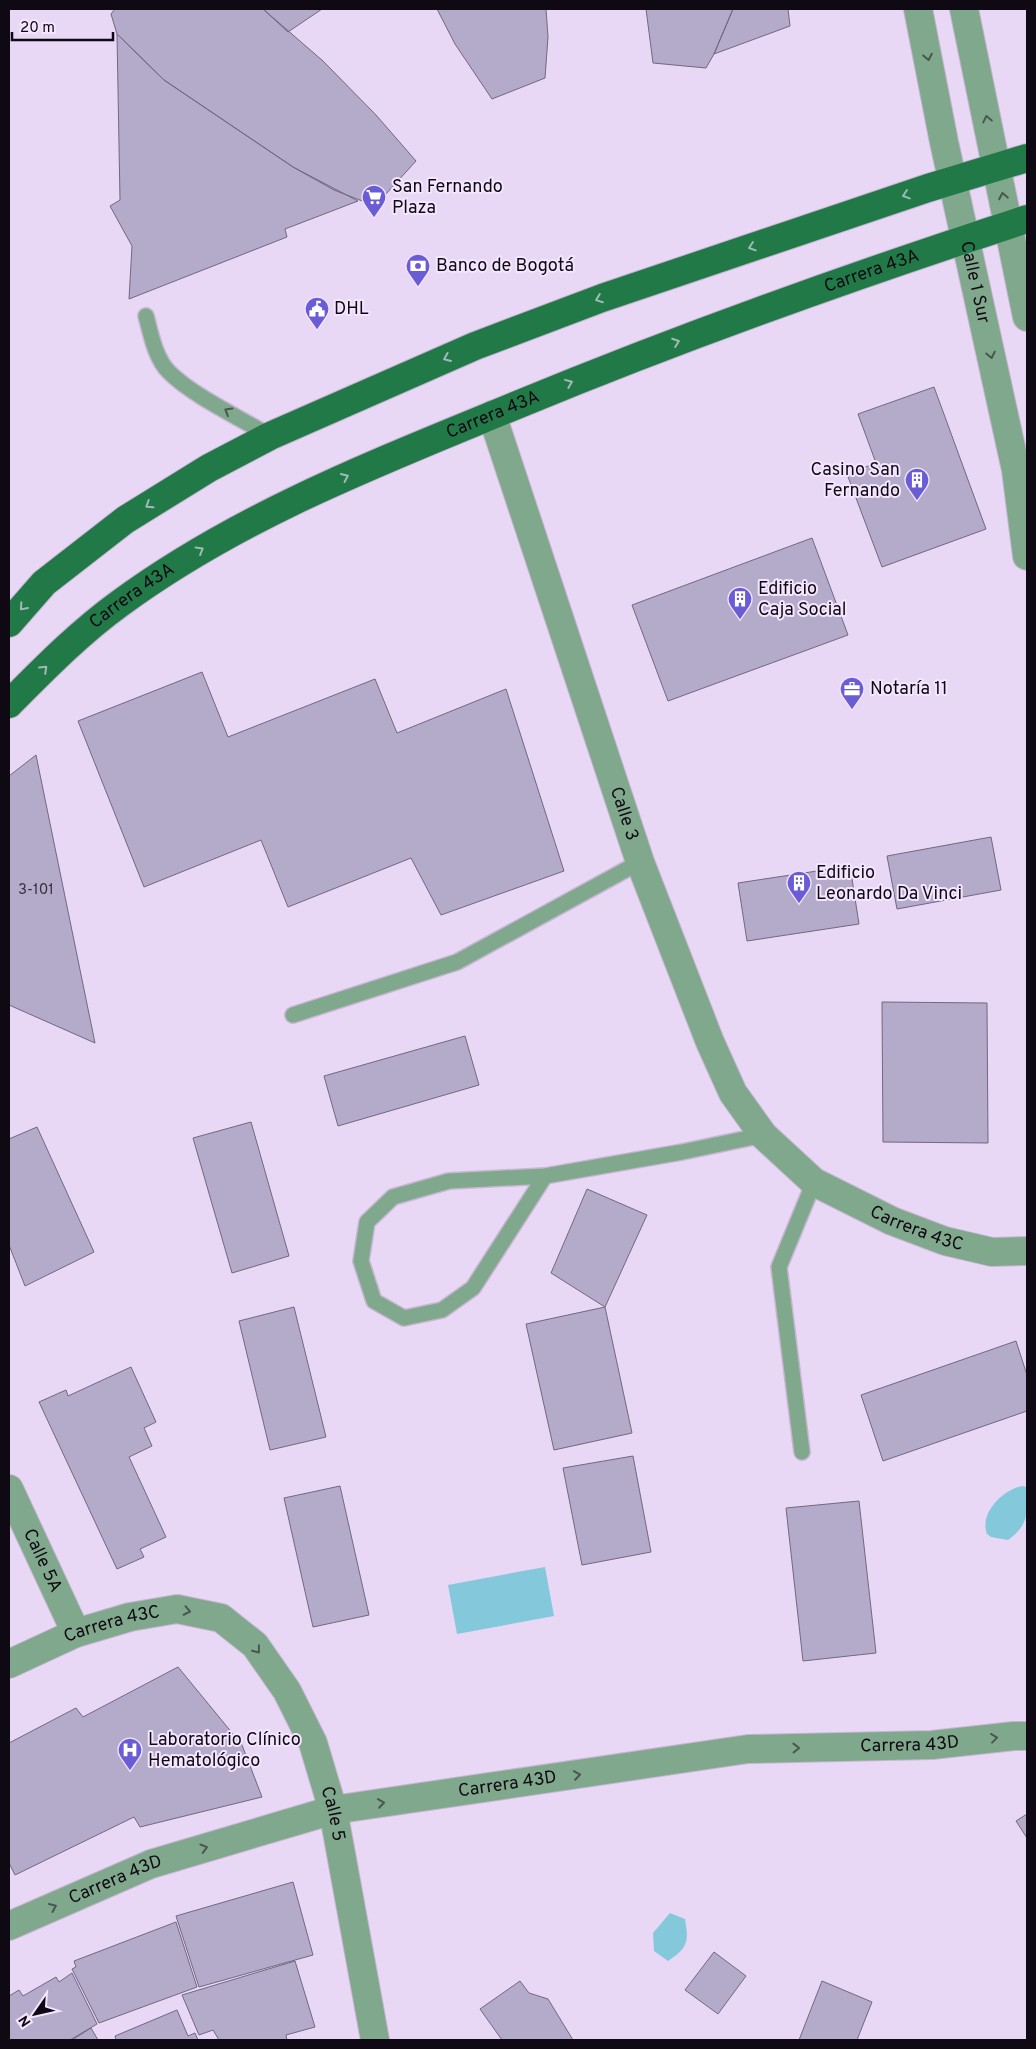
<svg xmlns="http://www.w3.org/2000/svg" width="1036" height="2049" font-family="Overpass,sans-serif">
<rect width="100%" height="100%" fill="#e8d7f5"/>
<path fill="#84c8db" d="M 1022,1486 L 1027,1487 C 1027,1512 1030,1524 1008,1540 L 991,1537 L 987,1534 C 979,1513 1003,1490 1022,1486 Z
M 545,1567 L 554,1616 L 457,1634 L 448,1585 Z
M 670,1913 L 685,1919 C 689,1942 688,1948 668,1961 L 654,1951 L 653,1933 Z"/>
<path fill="#b4aac9" stroke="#716884" d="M 115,9 L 263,9 L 323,61 L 376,115 L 416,161 L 375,206 L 334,190 L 293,167 L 164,80 L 117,34 L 111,14 Z
M 263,9 L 322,9 L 288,32 Z
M 437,9 L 546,9 L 548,37 L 545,78 L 492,99 L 455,44 Z
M 646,9 L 733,9 L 714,54 L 706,68 L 653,63 Z
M 733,9 L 788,9 L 790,26 L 714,54 Z
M 117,34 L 164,80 L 293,167 L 358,201 L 285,229 L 287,237 L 129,299 L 132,246 L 110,206 L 120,200 Z
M 934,387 L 986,529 L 882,567 L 847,474 L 876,463 L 858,414 Z
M 812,538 L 848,635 L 668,701 L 632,605 Z
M 202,672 L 228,737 L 375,679 L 397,733 L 506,689 L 564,871 L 441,915 L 411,858 L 288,907 L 261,840 L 144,887 L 78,721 Z
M 36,755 L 95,1043 L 9,1005 L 9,776 Z
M 991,837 L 1001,890 L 897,909 L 887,856 Z
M 850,866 L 859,924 L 747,941 L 738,883 Z
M 882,1002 L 987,1003 L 988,1143 L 883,1142 Z
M 465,1036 L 479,1085 L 338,1126 L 324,1076 Z
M 251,1122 L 289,1256 L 232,1273 L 193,1138 Z
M 37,1127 L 94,1252 L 25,1286 L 9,1245 L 9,1139 Z
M 587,1189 L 647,1215 L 605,1307 L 551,1273 Z
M 294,1307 L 326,1437 L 270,1450 L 239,1321 Z
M 605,1307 L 632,1433 L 554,1450 L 526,1324 Z
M 1016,1341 L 1027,1375 L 1027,1411 L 883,1461 L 861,1395 Z
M 131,1367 L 156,1422 L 144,1428 L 152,1446 L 129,1457 L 166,1537 L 140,1549 L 144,1557 L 117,1569 L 39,1402 L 66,1390 L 68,1396 Z
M 633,1456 L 651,1552 L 582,1565 L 563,1468 Z
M 340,1486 L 369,1615 L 313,1627 L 284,1498 Z
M 859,1501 L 876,1653 L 803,1661 L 786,1508 Z
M 178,1667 L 242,1745 L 262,1797 L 140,1827 L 134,1817 L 15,1875 L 9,1863 L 9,1743 L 76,1708 L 83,1717 Z
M 1027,1814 L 1027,1838 L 1016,1821 Z
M 293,1882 L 313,1955 L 199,1987 L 176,1916 Z
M 176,1922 L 197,1987 L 99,2023 L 72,1969 L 76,1967 L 74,1961 Z
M 714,1952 L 746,1976 L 718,2014 L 685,1990 Z
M 295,1961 L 315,2027 L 286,2035 L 287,2040 L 219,2040 L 213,2030 L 199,2035 L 182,1995 Z
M 72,1973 L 97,2024 L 70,2040 L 9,2040 L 9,1996 L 19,1990 L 23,1996 L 56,1977 L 59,1982 Z
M 520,1981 L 529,1993 L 548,1999 L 573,2040 L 502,2040 L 480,2009 Z
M 822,1981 L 872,2002 L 857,2040 L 793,2040 L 799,2040 Z
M 177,2010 L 188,2036 L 195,2033 L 198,2040 L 116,2040 L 115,2036 Z
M 91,2028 L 98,2040 L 72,2040 Z"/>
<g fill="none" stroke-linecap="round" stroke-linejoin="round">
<defs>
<path id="service" d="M 146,316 C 151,334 155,358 169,372 C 193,396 240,418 270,436
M 293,1015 L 457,962 L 640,862
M 545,1176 L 473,1288 L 442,1310 L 404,1318 L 374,1301 L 361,1261 L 367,1222 L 393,1197 L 449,1181 L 545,1176 L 682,1152 L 763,1135
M 802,1452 L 779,1267 L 814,1182"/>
<g id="minor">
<path id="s1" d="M 9,1489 L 76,1633"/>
<path id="s2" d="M 9,1664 L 76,1633 L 130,1617 L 177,1609 L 221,1618 L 255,1645 L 287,1691 L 313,1743 L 333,1810 L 375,2040"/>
</g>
<g id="tertiary">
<path id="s3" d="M 918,9 L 944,142 L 1016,470 L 1027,556"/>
<path d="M 964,9 L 1027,317"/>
<path id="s4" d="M 492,415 L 640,862 L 710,1042 L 733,1093 L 763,1135 L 814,1182 L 892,1221 L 945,1241 L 992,1252 L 1027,1251"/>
<path id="s5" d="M 9,1926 L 151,1864 L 333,1810 L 748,1749 L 932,1745 L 1014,1736 L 1027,1736"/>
</g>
<g id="primary">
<path d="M 9,623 L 44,583 L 125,520 L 209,468 L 270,436 L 475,346 L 602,298 L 928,188 L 1027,158"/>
<path id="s6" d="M 9,704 C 44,669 79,633 119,604 C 240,515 379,462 517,405 C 684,336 855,275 1027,219"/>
</g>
</defs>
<use href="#service" stroke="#c5b6d1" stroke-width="18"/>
<use href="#minor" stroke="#c5b6d1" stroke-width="30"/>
<use href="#tertiary" stroke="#c5b6d1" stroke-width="30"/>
<use href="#primary" stroke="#c5b6d1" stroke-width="30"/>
<use href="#service" stroke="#80a88c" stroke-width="15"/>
<use href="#minor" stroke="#80a88c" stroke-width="28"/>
<use href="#tertiary" stroke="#80a88c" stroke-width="28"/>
<use href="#primary" stroke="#217948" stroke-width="28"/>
</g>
<defs><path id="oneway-chevron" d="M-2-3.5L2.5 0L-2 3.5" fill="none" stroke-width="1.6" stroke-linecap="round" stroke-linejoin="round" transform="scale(1.25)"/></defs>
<g stroke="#485850">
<use href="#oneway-chevron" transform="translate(928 57) rotate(79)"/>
<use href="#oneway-chevron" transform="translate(987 119) rotate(-102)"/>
<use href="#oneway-chevron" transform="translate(1003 196) rotate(-101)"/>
<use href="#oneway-chevron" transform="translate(991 355) rotate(78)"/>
<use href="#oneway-chevron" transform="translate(228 411) rotate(-149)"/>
<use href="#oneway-chevron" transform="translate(187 1611) rotate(12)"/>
<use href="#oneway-chevron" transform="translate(257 1650) rotate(52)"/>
<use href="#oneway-chevron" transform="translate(994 1738) rotate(-7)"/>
<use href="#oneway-chevron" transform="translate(796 1748) rotate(-1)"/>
<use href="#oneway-chevron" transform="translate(577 1775) rotate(-8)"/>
<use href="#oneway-chevron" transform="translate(381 1803) rotate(-8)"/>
<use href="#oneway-chevron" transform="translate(204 1848) rotate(-16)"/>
<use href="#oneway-chevron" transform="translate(53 1907) rotate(-24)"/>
</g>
<g stroke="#a0bab5">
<use href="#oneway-chevron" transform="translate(906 195) rotate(161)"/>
<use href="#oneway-chevron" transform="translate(752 247) rotate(161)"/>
<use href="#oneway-chevron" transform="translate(599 299) rotate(159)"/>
<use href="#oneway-chevron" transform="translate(676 342) rotate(-20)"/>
<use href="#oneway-chevron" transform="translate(447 358) rotate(157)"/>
<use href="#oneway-chevron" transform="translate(569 383) rotate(-22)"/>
<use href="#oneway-chevron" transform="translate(345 477) rotate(-25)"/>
<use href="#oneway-chevron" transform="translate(149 505) rotate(147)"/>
<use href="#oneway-chevron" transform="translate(200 550) rotate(-31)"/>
<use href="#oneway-chevron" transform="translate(23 607) rotate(131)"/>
<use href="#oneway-chevron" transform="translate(44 669) rotate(-44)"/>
</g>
<defs>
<symbol id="supermarket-pin" viewBox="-11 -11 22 30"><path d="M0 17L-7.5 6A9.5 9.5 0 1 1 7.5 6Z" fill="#6a5cd5" stroke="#f4e6fe"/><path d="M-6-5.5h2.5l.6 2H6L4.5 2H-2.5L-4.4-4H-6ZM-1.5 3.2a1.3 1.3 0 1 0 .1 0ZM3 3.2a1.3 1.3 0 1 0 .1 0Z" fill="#fff"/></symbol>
<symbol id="bank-pin" viewBox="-11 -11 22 30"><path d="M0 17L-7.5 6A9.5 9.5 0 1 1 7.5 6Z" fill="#6a5cd5" stroke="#f4e6fe"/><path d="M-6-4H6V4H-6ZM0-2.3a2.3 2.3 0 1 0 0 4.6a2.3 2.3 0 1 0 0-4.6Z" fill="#fff"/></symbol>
<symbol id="civic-pin" viewBox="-11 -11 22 30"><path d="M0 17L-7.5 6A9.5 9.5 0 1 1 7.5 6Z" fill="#6a5cd5" stroke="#f4e6fe"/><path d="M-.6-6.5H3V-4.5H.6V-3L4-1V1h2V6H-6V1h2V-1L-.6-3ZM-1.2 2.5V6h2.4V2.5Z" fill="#fff"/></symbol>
<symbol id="building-pin" viewBox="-11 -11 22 30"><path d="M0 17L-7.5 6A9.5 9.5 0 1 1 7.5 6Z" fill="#6a5cd5" stroke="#f4e6fe"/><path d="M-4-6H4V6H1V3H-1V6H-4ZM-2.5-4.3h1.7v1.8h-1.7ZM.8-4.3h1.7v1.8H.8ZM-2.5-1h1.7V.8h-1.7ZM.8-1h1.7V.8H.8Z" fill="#fff"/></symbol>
<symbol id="office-pin" viewBox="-11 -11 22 30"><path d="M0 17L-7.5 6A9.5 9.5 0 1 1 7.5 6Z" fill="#6a5cd5" stroke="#f4e6fe"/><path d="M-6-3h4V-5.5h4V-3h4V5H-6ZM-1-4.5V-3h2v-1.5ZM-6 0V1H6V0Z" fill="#fff"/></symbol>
<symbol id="hospital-pin" viewBox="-11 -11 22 30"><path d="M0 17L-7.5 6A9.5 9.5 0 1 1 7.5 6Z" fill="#6a5cd5" stroke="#f4e6fe"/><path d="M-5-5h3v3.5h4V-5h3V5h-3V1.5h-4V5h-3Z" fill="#fff"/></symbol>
</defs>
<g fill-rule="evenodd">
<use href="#supermarket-pin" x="360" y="183" width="28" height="38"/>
<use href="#bank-pin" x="404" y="252" width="28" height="38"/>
<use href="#civic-pin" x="303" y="295" width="28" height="38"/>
<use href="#building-pin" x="903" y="466" width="28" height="38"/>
<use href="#building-pin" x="726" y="585" width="28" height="38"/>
<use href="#office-pin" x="838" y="675" width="28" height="38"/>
<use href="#building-pin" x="785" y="869" width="28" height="38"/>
<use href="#hospital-pin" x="116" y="1736" width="28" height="38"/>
</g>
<g text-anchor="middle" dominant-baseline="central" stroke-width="4" stroke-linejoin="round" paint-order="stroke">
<g font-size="15" fill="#383140">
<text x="36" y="890">3-101</text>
</g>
<g font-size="18" fill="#0f0913" stroke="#f4e6fe" text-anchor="start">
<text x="392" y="187">San Fernando<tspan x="392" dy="21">Plaza</tspan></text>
<text x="436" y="266">Banco de Bogotá</text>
<text x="334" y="309">DHL</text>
<text x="900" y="470" text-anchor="end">Casino San<tspan x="900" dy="21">Fernando</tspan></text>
<text x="758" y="589">Edificio<tspan x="758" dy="21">Caja Social</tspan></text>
<text x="870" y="689">Notaría 11</text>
<text x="816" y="873">Edificio<tspan x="816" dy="21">Leonardo Da Vinci</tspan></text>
<text x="148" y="1740">Laboratorio Clínico<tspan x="148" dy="21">Hematológico</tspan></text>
</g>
<g font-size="18" fill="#0f0913" stroke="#f4e6fe">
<text stroke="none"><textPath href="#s6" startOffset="974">Carrera 43A</textPath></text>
<text stroke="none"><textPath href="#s3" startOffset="279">Calle 1 Sur</textPath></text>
<text stroke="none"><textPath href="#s6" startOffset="569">Carrera 43A</textPath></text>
<text stroke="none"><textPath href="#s6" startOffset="164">Carrera 43A</textPath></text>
<text stroke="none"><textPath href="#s4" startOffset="420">Calle 3</textPath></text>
<text stroke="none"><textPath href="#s4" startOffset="954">Carrera 43C</textPath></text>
<text stroke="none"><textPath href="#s1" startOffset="79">Calle 5A</textPath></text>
<text stroke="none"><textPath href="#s2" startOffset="111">Carrera 43C</textPath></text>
<text stroke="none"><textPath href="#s5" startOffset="926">Carrera 43D</textPath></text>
<text stroke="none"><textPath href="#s5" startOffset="521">Carrera 43D</textPath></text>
<text stroke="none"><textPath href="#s2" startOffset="454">Calle 5</textPath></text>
<text stroke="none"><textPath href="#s5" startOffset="116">Carrera 43D</textPath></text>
</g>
</g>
<rect width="1036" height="2049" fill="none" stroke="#0f0913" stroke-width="20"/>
<g transform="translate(35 2014) rotate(236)" stroke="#f4e6fe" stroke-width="4" paint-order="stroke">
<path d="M0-4L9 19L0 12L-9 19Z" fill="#0f0913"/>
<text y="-8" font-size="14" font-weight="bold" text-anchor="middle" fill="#0f0913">N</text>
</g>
<path d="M12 32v8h101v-8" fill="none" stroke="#0f0913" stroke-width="2.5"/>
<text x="20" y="32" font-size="15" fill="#0f0913" stroke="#f4e6fe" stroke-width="4" paint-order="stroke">20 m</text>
</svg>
